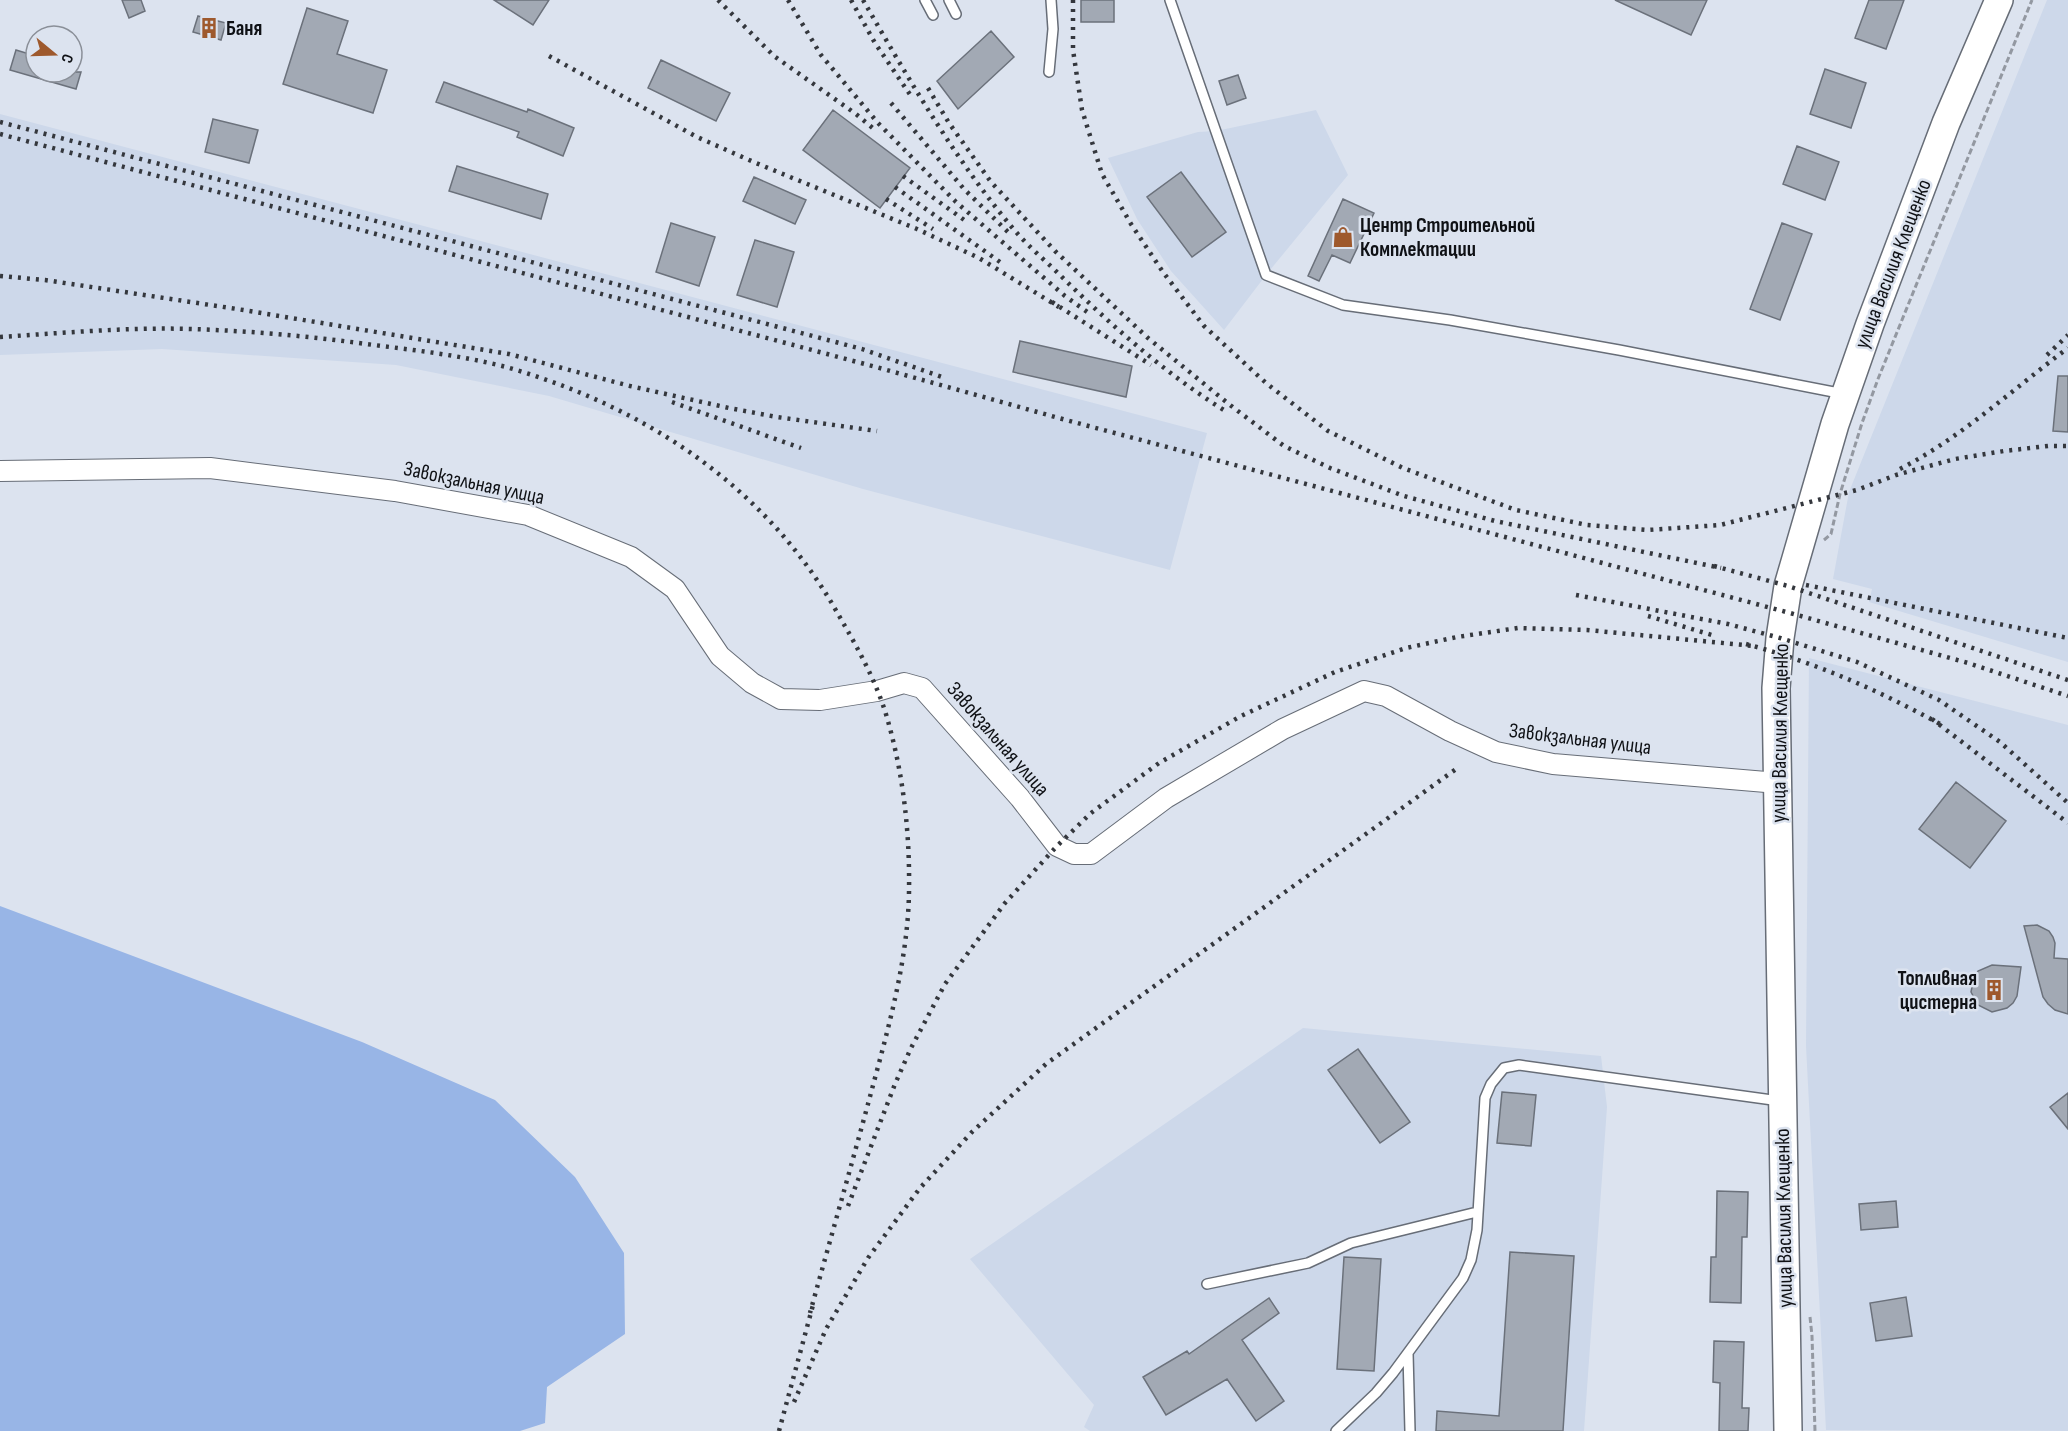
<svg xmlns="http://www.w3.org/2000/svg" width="2068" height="1431" font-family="'Sofia Sans Condensed',sans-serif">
<rect width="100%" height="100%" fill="#dce3ef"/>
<path fill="#cdd8ea" d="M 2047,0 L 2068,0 L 2068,662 L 1869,602 L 1872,589 L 1833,579 L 1849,492 Z
M 1316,110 L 1348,175 L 1266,275 L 1224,330 L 1171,271 L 1137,219 L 1108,158 L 1198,132 L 1216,131 Z
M 0,114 L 1207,433 L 1170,570 L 863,489 L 549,396 L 396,365 L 162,349 L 0,355 Z
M 1809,658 L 2068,725 L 2068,1431 L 1826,1430 L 1806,1046 Z
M 1303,1028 L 1601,1056 L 1607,1107 L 1584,1431 L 1090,1431 L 1084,1427 L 1094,1405 L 970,1259 Z"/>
<path fill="#98b5e6" d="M 0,906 L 362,1042 L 495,1100 L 575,1177 L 624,1253 L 625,1334 L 547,1387 L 545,1423 L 520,1431 L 0,1431 Z"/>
<path fill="#a2a9b4" stroke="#6b717b" stroke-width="1.5" d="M 122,0 L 141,0 L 145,11 L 129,18 Z
M 494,0 L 549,0 L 533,25 Z
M 1081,0 L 1114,0 L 1114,22 L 1081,22 Z
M 1615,0 L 1707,0 L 1691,35 Z
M 1869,0 L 1904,0 L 1886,49 L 1855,38 Z
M 307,8 L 348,21 L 337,54 L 387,70 L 373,113 L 283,84 Z
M 198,16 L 226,23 L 221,40 L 193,32 Z
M 991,31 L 1014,57 L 958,109 L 937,81 Z
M 16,50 L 36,56 L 36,72 L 81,72 L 76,89 L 10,70 Z
M 661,60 L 730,93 L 716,121 L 648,88 Z
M 1825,69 L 1866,83 L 1851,128 L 1810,114 Z
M 1238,75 L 1246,98 L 1227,105 L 1219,81 Z
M 444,82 L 527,112 L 528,109 L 574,128 L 563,156 L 517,137 L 519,132 L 436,102 Z
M 833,110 L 910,168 L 880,208 L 803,150 Z
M 213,119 L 258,130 L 249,163 L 205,152 Z
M 1797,146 L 1839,162 L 1825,200 L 1783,184 Z
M 457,166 L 548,194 L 541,219 L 449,191 Z
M 1181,172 L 1226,232 L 1192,257 L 1147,197 Z
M 754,177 L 806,200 L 795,224 L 743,201 Z
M 1343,199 L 1374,213 L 1350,263 L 1332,255 L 1319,281 L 1308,276 Z
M 671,223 L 715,237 L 699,286 L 656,272 Z
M 1782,223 L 1812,234 L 1780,320 L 1750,309 Z
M 755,240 L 794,252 L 777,307 L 737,295 Z
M 1020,341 L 1132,366 L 1126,397 L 1013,372 Z
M 2058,376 L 2068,376 L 2068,432 L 2053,431 Z
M 1956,782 L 2006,821 L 1970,868 L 1919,829 Z
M 2037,925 L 2049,931 L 2053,937 L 2055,943 L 2054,958 L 2068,959 L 2068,1014 L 2055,1010 L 2048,1004 L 2043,997 L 2024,926 Z
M 1992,965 L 2021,967 L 2017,996 L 2013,1003 L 2007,1008 L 1992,1012 L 1978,1005 L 1971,992 L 1974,977 L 1978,971 Z
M 1358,1049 L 1410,1122 L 1380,1143 L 1328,1070 Z
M 1502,1092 L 1536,1095 L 1531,1146 L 1497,1143 Z
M 2068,1093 L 2068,1129 L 2050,1107 Z
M 1717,1191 L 1748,1192 L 1747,1237 L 1742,1237 L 1741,1303 L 1710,1302 L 1711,1257 L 1716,1257 Z
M 1896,1201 L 1898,1227 L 1861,1230 L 1859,1204 Z
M 1510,1252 L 1574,1256 L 1563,1431 L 1436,1431 L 1437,1411 L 1499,1416 Z
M 1344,1257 L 1381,1259 L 1374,1371 L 1337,1369 Z
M 1906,1297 L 1912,1336 L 1876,1341 L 1870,1303 Z
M 1269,1298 L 1279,1313 L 1242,1340 L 1284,1401 L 1256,1421 L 1227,1379 L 1166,1415 L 1143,1377 L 1187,1351 L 1189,1354 Z
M 1714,1341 L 1744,1342 L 1742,1408 L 1749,1408 L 1748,1431 L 1719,1431 L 1720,1383 L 1713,1382 Z"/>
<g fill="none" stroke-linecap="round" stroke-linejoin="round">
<defs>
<path id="lane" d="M 925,0 L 933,15
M 949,0 L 956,14
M 1170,0 L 1266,275 L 1343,305 L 1450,320 L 1619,350 L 1844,394
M 1049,72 L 1053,29 L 1051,0
M 1207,1284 L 1308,1263 L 1351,1243 L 1477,1212
M 1408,1353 L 1410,1431
M 1336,1431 L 1376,1393 L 1393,1373 L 1463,1278 L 1471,1260 L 1477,1230 L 1485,1098 L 1491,1084 L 1504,1068 L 1519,1065 L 1780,1101"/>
<path id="street" d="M 0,471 L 210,468 L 395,491 L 528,515 L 631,557 L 675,589 L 720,656 L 752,683 L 781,699 L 820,700 L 877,691 L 904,683 L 922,688 L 1020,798 L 1057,846 L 1074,854 L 1091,854 L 1166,798 L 1283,729 L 1364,691 L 1386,696 L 1450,731 L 1496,752 L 1553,764 L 1778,783"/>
<path id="secondary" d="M 1788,1431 L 1776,688 L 1780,638 L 1788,586 L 1835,424 L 1870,324 L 1946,123 L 1999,0"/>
</defs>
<use href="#lane" stroke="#676d77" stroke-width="12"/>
<use href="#street" stroke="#676d77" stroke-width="22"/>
<use href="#secondary" stroke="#676d77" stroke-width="30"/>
<path stroke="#9398a1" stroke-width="3" stroke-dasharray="6 3" stroke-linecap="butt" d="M 1824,540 L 1831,534 L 1840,494 L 1862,423 L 1878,379 L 2032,0
M 1810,1317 L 1812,1336 L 1815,1431"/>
<use href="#lane" stroke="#fff" stroke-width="9"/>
<use href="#street" stroke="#fff" stroke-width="20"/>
<use href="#secondary" stroke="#fff" stroke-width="27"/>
<path stroke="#34373d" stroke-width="4.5" stroke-dasharray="3 6" stroke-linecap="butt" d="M 718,0 L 774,56 L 856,114 L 875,130
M 788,0 L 821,55 L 878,123 L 956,202 L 1065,296 L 1090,314
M 851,0 L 875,43 L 911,96
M 863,0 C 908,78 957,163 1016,232 C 1030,248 1047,262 1062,277 C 1112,326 1167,375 1227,412
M 1073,0 L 1073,50 L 1082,110 L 1102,174 L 1131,224 L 1163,272 L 1204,326 L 1266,383 L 1328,431 L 1403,468 L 1516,510 L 1587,525 L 1648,530 L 1720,525 L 1857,490 L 1896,475 L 1955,459 L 2004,451 L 2048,446 L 2068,446
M 549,56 L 697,137 L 756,163 L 917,229 L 979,258 L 1059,307
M 928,88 L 949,123 L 991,182 L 1055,251 L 1148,338 L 1230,405 L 1284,446 L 1330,468 L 1404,496 L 1495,521 L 1721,568
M 891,103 L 964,189 L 1011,235
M 0,122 L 862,349 L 942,377
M 0,134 L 876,367 L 1066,420 L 1790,613 L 1968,663 L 2068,696
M 903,176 L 967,222
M 895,187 L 1000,262
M 886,199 L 933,229
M 0,276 L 45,280 L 237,309 L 509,354 L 630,386 L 729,408 L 777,417 L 877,431
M 1052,302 L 1151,365
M 0,337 C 63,333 128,327 192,329 C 250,331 308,336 366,344 C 413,350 460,355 506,367 C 644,406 767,487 838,614 C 856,645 874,677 885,711 C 903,770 910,831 909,892 C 908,963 886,1036 868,1104 C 849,1174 829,1244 810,1313
M 2047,355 L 2068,335
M 672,402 L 801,448
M 1900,469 C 1962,437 2013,389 2068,348
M 1714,566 L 1788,586 L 2068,680
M 1806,585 L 2068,638
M 1576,595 L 1728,624 L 1780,638 L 1857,662 L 1939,700 L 2000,742 L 2068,803
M 1648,616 L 1712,635
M 1746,644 C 1816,663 1876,689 1940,724
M 1932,719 L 2068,823
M 848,1206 L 895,1084 L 911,1048 L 945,984 L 1005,903 L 1057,846 L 1091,813 L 1159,763 L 1241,716 L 1335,672 L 1406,648 L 1457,637 L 1518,628 L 1587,630 L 1754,646
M 794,1402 L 826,1329 L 868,1258 L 920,1188 L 972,1132 L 1046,1064 L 1459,767
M 779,1431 L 813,1305"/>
</g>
<defs>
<symbol id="building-bare" viewBox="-9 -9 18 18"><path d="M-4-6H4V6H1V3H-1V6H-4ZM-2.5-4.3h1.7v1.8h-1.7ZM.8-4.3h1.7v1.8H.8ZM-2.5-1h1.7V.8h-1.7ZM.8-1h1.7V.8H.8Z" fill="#9e592d" stroke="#dce3ef" stroke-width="2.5" paint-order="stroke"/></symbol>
<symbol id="shop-bare" viewBox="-9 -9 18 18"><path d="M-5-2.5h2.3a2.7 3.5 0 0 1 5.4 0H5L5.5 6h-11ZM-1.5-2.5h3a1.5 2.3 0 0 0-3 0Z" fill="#9e592d" stroke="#dce3ef" stroke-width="2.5" paint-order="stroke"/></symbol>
</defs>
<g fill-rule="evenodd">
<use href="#building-bare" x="194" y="13" width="30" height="30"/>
<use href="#shop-bare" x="1328" y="222" width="30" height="30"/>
<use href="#building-bare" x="1979" y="975" width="30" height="30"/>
</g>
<g text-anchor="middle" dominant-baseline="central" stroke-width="5" stroke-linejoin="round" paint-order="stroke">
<g font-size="21" font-weight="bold" fill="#0f1115" stroke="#dce3ef" text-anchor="start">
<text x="226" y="28">Баня</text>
<text x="1360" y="225">Центр Строительной<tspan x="1360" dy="24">Комплектации</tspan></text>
<text x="1977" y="978" text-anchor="end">Топливная<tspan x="1977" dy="24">цистерна</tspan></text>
</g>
<g font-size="21" fill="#0f1115" stroke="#dce3ef">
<text transform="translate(1893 264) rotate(-69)">улица Василия Клещенко</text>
<text transform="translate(474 483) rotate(12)">Завокзальная улица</text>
<text transform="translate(1780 733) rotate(-89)">улица Василия Клещенко</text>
<text transform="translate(998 739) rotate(49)">Завокзальная улица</text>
<text transform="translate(1580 739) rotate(7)">Завокзальная улица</text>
<text transform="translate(1784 1218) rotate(-91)">улица Василия Клещенко</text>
</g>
</g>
<g transform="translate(54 54) rotate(109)"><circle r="28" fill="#dce3ef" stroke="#8a8f98" stroke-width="1.5"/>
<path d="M0-4.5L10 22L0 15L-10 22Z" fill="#9e592d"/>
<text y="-9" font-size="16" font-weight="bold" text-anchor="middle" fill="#0f1115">С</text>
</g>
</svg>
